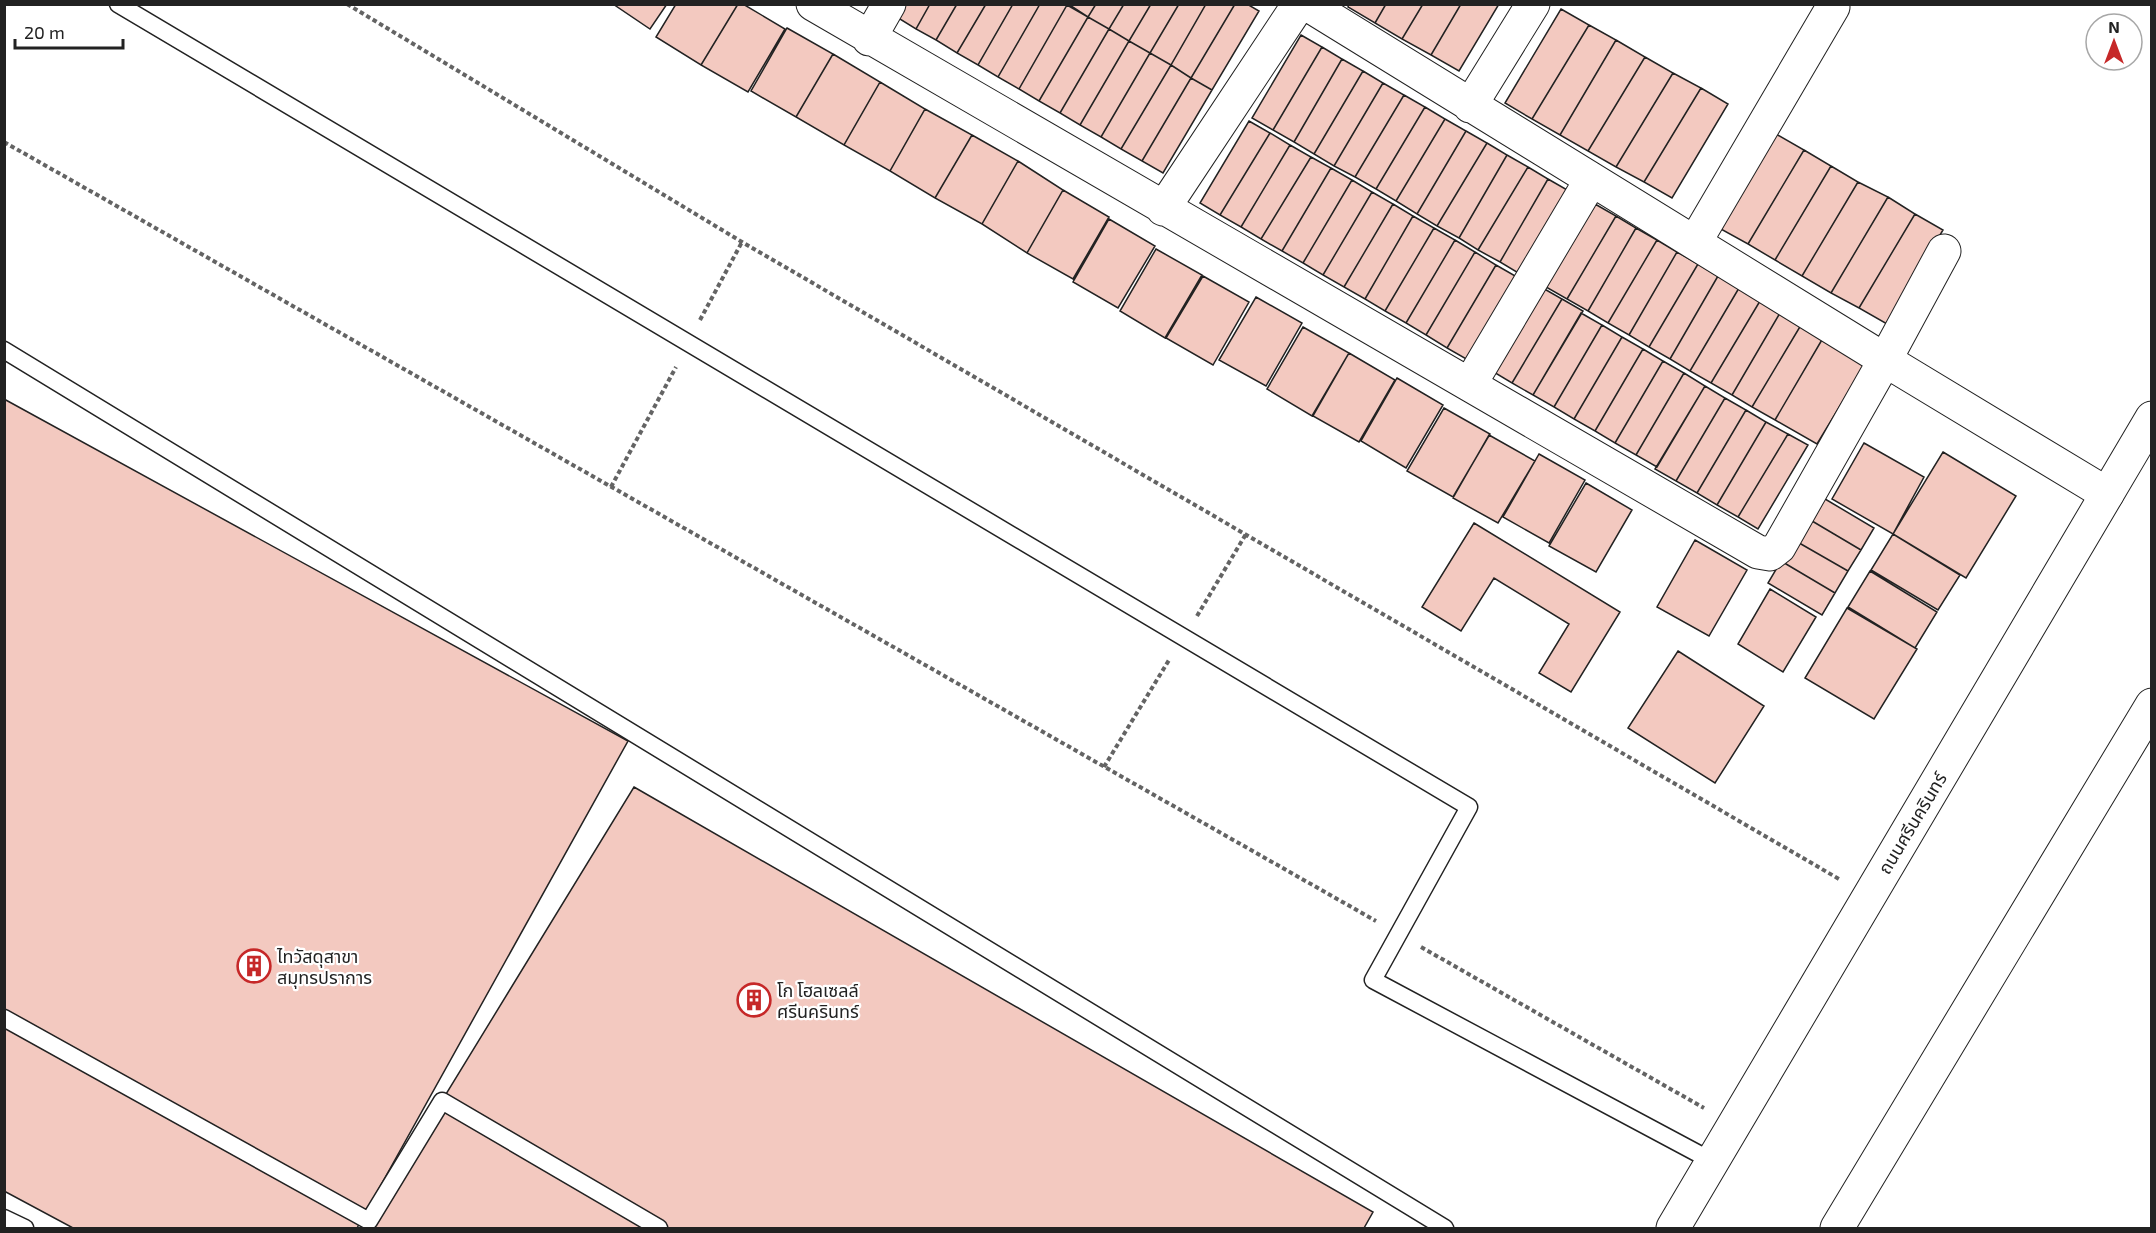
<svg xmlns="http://www.w3.org/2000/svg" width="2156" height="1233" font-family="'Exo 2','Noto Sans Thai',sans-serif">
<rect width="100%" height="100%" fill="#fff"/>
<path fill="#f3c9c0" stroke="#222" stroke-width="1.5" d="M 613,4 L 667,4 L 650,29 Z
M 676,4 L 738,4 L 701,65 L 656,37 Z
M 738,4 L 743,4 L 785,29 L 748,92 L 701,65 Z
M 902,4 L 930,4 L 916,29 L 895,16 Z
M 930,4 L 957,4 L 936,40 L 916,29 Z
M 957,4 L 986,4 L 957,53 L 936,40 Z
M 986,4 L 1013,4 L 978,65 L 957,53 Z
M 1013,4 L 1040,4 L 998,77 L 978,65 Z
M 1040,4 L 1067,5 L 1019,89 L 998,77 Z
M 1068,4 L 1096,4 L 1088,17 Z
M 1096,4 L 1124,4 L 1109,29 L 1088,17 Z
M 1124,4 L 1151,4 L 1129,41 L 1109,29 Z
M 1151,4 L 1179,4 L 1150,53 L 1129,41 Z
M 1179,4 L 1206,4 L 1171,65 L 1150,53 Z
M 1206,4 L 1235,4 L 1191,78 L 1171,65 Z
M 1235,4 L 1247,4 L 1259,11 L 1212,90 L 1191,78 Z
M 1349,4 L 1386,4 L 1375,23 L 1348,7 Z
M 1386,4 L 1423,4 L 1402,39 L 1375,23 Z
M 1423,4 L 1461,4 L 1431,55 L 1402,39 Z
M 1461,4 L 1499,4 L 1459,71 L 1431,55 Z
M 1067,5 L 1088,17 L 1039,101 L 1019,89 Z
M 1561,9 L 1589,25 L 1532,119 L 1505,103 Z
M 1088,17 L 1109,29 L 1060,113 L 1039,101 Z
M 1589,25 L 1616,40 L 1560,135 L 1532,119 Z
M 787,28 L 833,54 L 796,117 L 751,91 Z
M 1109,29 L 1129,41 L 1080,125 L 1060,113 Z
M 1301,35 L 1322,47 L 1273,130 L 1252,118 Z
M 1616,40 L 1645,57 L 1588,151 L 1560,135 Z
M 1129,41 L 1150,53 L 1101,137 L 1080,125 Z
M 1322,47 L 1342,59 L 1294,142 L 1273,130 Z
M 1150,53 L 1171,65 L 1121,149 L 1101,137 Z
M 833,54 L 880,82 L 844,145 L 796,117 Z
M 1645,57 L 1673,73 L 1616,167 L 1588,151 Z
M 1342,59 L 1363,71 L 1314,154 L 1294,142 Z
M 1171,65 L 1191,78 L 1142,161 L 1121,149 Z
M 1363,71 L 1383,83 L 1334,166 L 1314,154 Z
M 1673,73 L 1701,88 L 1644,182 L 1616,167 Z
M 1191,78 L 1212,90 L 1163,173 L 1142,161 Z
M 880,82 L 925,109 L 890,171 L 844,145 Z
M 1383,83 L 1404,95 L 1355,177 L 1334,166 Z
M 1701,88 L 1728,104 L 1672,198 L 1644,182 Z
M 1404,95 L 1425,107 L 1376,189 L 1355,177 Z
M 1425,107 L 1445,119 L 1396,201 L 1376,189 Z
M 925,109 L 972,135 L 935,198 L 890,171 Z
M 1445,119 L 1466,131 L 1417,214 L 1396,201 Z
M 1249,121 L 1270,133 L 1220,215 L 1200,203 Z
M 1466,131 L 1487,143 L 1437,226 L 1417,214 Z
M 1270,133 L 1290,145 L 1241,227 L 1220,215 Z
M 1776,134 L 1804,150 L 1748,244 L 1719,228 Z
M 972,135 L 1018,161 L 982,224 L 935,198 Z
M 1487,143 L 1507,155 L 1459,238 L 1437,226 Z
M 1290,145 L 1311,157 L 1261,239 L 1241,227 Z
M 1804,150 L 1831,166 L 1775,260 L 1748,244 Z
M 1507,155 L 1528,167 L 1478,250 L 1459,238 Z
M 1311,157 L 1331,168 L 1282,251 L 1261,239 Z
M 1018,161 L 1063,190 L 1027,253 L 982,224 Z
M 1831,166 L 1858,182 L 1802,276 L 1775,260 Z
M 1528,167 L 1548,179 L 1500,262 L 1478,250 Z
M 1331,168 L 1352,180 L 1303,263 L 1282,251 Z
M 1548,179 L 1569,191 L 1520,274 L 1500,262 Z
M 1352,180 L 1372,192 L 1323,275 L 1303,263 Z
M 1858,182 L 1888,197 L 1831,293 L 1802,276 Z
M 1063,190 L 1109,217 L 1073,279 L 1027,253 Z
M 1372,192 L 1393,204 L 1344,287 L 1323,275 Z
M 1888,197 L 1915,214 L 1859,308 L 1831,293 Z
M 1393,204 L 1413,216 L 1365,299 L 1344,287 Z
M 1595,204 L 1616,216 L 1567,299 L 1546,287 Z
M 1915,214 L 1943,230 L 1887,324 L 1859,308 Z
M 1413,216 L 1434,228 L 1385,311 L 1365,299 Z
M 1616,216 L 1636,228 L 1588,311 L 1567,299 Z
M 1109,219 L 1155,246 L 1118,308 L 1073,282 Z
M 1434,228 L 1455,240 L 1406,323 L 1385,311 Z
M 1636,228 L 1657,240 L 1608,323 L 1588,311 Z
M 1455,240 L 1475,252 L 1426,335 L 1406,323 Z
M 1657,240 L 1677,252 L 1629,335 L 1608,323 Z
M 1156,249 L 1202,275 L 1165,338 L 1120,311 Z
M 1475,252 L 1496,265 L 1447,348 L 1426,335 Z
M 1677,252 L 1698,264 L 1649,347 L 1629,335 Z
M 1698,264 L 1718,276 L 1670,359 L 1649,347 Z
M 1496,265 L 1517,277 L 1468,360 L 1447,348 Z
M 1203,276 L 1249,302 L 1213,365 L 1166,338 Z
M 1718,276 L 1739,288 L 1690,371 L 1670,359 Z
M 1541,287 L 1562,299 L 1512,383 L 1492,371 Z
M 1739,288 L 1760,301 L 1711,383 L 1690,371 Z
M 1256,297 L 1302,323 L 1266,386 L 1219,360 Z
M 1562,299 L 1583,311 L 1533,395 L 1512,383 Z
M 1760,301 L 1780,313 L 1732,395 L 1711,383 Z
M 1581,313 L 1602,325 L 1554,407 L 1533,395 Z
M 1780,313 L 1801,325 L 1752,407 L 1732,395 Z
M 1602,325 L 1622,337 L 1574,419 L 1554,407 Z
M 1801,325 L 1823,338 L 1775,420 L 1752,407 Z
M 1303,327 L 1349,353 L 1312,416 L 1267,389 Z
M 1622,337 L 1643,349 L 1595,431 L 1574,419 Z
M 1823,338 L 1866,363 L 1817,444 L 1775,420 Z
M 1643,349 L 1663,361 L 1615,443 L 1595,431 Z
M 1349,353 L 1395,380 L 1359,442 L 1313,416 Z
M 1663,361 L 1684,373 L 1636,455 L 1615,443 Z
M 1684,373 L 1705,386 L 1657,467 L 1636,455 Z
M 1397,378 L 1443,405 L 1406,468 L 1361,441 Z
M 1705,386 L 1725,398 L 1676,481 L 1655,469 Z
M 1725,398 L 1746,410 L 1697,493 L 1676,481 Z
M 4,399 L 628,741 L 357,1228 L 73,1228 L 4,1191 Z
M 1444,408 L 1490,434 L 1453,497 L 1407,471 Z
M 1746,410 L 1766,422 L 1717,505 L 1697,493 Z
M 1766,422 L 1788,434 L 1738,517 L 1717,505 Z
M 1788,434 L 1808,445 L 1758,529 L 1738,517 Z
M 1489,435 L 1535,461 L 1498,523 L 1453,498 Z
M 1864,443 L 1924,477 L 1893,534 L 1832,499 Z
M 1943,452 L 2016,496 L 1966,578 L 1893,534 Z
M 1539,454 L 1585,480 L 1549,543 L 1503,517 Z
M 1586,483 L 1632,510 L 1596,572 L 1549,546 Z
M 1820,496 L 1874,528 L 1861,550 L 1807,518 Z
M 1807,518 L 1861,550 L 1848,571 L 1794,540 Z
M 1474,523 L 1620,612 L 1571,692 L 1539,673 L 1569,624 L 1494,578 L 1461,631 L 1422,607 Z
M 1893,534 L 1960,575 L 1938,610 L 1871,570 Z
M 1695,540 L 1747,570 L 1709,636 L 1657,607 Z
M 1794,540 L 1848,571 L 1835,593 L 1781,561 Z
M 1781,561 L 1835,593 L 1822,615 L 1768,583 Z
M 1870,571 L 1937,612 L 1915,648 L 1848,607 Z
M 1770,589 L 1816,617 L 1783,672 L 1738,644 Z
M 1847,608 L 1917,649 L 1874,719 L 1805,678 Z
M 1678,651 L 1764,706 L 1715,783 L 1628,728 Z
M 634,787 L 1373,1212 L 1364,1228 L 364,1228 Z"/>
<g fill="none" stroke-linecap="round" stroke-linejoin="round">
<defs>
<path id="lane" d="M 118,4 L 1469,807 L 1373,980 L 1712,1161
M 4,350 L 1445,1228
M 4,1018 L 369,1221 L 442,1101 L 659,1228
M 4,1218 L 25,1228"/>
<path id="street" d="M 813,4 L 1758,552 L 1770,554 L 1779,547 L 1885,360 L 1307,4
M 869,39 L 889,4
M 1470,106 L 1533,4
M 1163,209 L 1299,4
M 1695,242 L 1833,7
M 1944,251 L 1885,360 L 2107,494
M 1470,384 L 1591,180"/>
<path id="primary" d="M 1673,1228 L 2152,418
M 1837,1228 L 2152,705"/>
</defs>
<use href="#lane" stroke="#222" stroke-width="19"/>
<use href="#street" stroke="#222" stroke-width="35"/>
<use href="#primary" stroke="#222" stroke-width="35"/>
<path stroke="#646464" stroke-width="4" stroke-dasharray="4.5 3" stroke-linecap="butt" d="M 347,4 L 742,242 L 1839,879
M 4,142 L 1376,921
M 700,320 L 742,242
M 611,487 L 676,367
M 1197,616 L 1246,534
M 1104,767 L 1169,660
M 1421,947 L 1704,1108"/>
<use href="#lane" stroke="#fff" stroke-width="16"/>
<use href="#street" stroke="#fff" stroke-width="33"/>
<use href="#primary" stroke="#fff" stroke-width="33"/>
</g>
<defs>
<symbol id="building-ring" viewBox="-11 -11 22 22"><circle r="9.5" fill="#fff" stroke="#c62828" stroke-width="1.5"/><path d="M-4-6H4V6H1V3H-1V6H-4ZM-2.5-4.3h1.7v1.8h-1.7ZM.8-4.3h1.7v1.8H.8ZM-2.5-1h1.7V.8h-1.7ZM.8-1h1.7V.8H.8Z" fill="#c62828"/></symbol>
</defs>
<g fill-rule="evenodd">
<use href="#building-ring" x="235" y="947" width="38" height="38"/>
<use href="#building-ring" x="735" y="981" width="38" height="38"/>
</g>
<g text-anchor="middle" dominant-baseline="central" stroke-width="4.5" stroke-linejoin="round" paint-order="stroke">
<g font-size="18" fill="#222" stroke="#fff">
<text transform="translate(1912 823) rotate(-59)">ถนนศรีนครินทร์</text>
</g>
<g font-size="18" fill="#222" stroke="#fff" text-anchor="start">
<text x="277" y="956">ไทวัสดุสาขา<tspan x="277" dy="21">สมุทรปราการ</tspan></text>
<text x="777" y="990">โก โฮลเซลล์<tspan x="777" dy="21">ศรีนครินทร์</tspan></text>
</g>
</g>
<rect width="2156" height="1233" fill="none" stroke="#222222" stroke-width="12"/>
<g transform="translate(2114 42)"><circle r="28" fill="#ffffff" stroke="#a7a7a7" stroke-width="1.5"/>
<path d="M0-4.5L10 22L0 15L-10 22Z" fill="#c62828"/>
<text y="-9" font-size="16" font-weight="bold" text-anchor="middle" fill="#222222">N</text>
</g>
<path d="M15 39v9h108v-9" fill="none" stroke="#222222" stroke-width="3"/>
<text x="24" y="39" font-size="18" fill="#222222" stroke="#ffffff" stroke-width="4.5" paint-order="stroke">20 m</text>
</svg>
